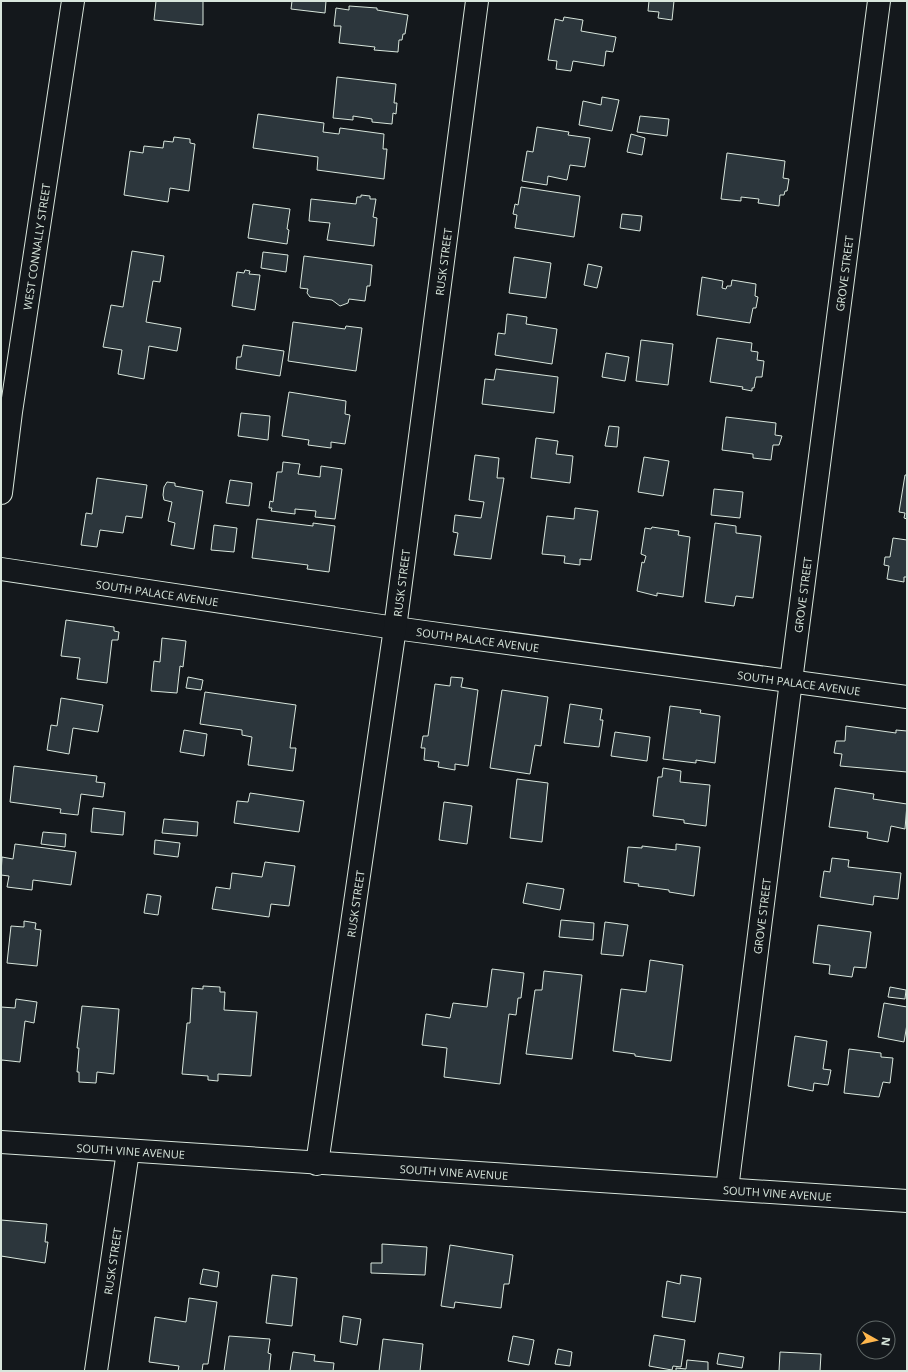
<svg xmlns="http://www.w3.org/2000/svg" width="908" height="1372" font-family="'Open Sans',sans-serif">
<rect width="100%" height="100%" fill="#14181c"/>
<path fill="#2c363c" stroke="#d8e6dc" d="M 156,1 L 203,1 L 203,25 L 154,20 Z
M 292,1 L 326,1 L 325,13 L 291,9 Z
M 649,1 L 674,1 L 672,20 L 658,18 L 659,12 L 648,11 Z
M 349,6 L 377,8 L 377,10 L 408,15 L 405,34 L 403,34 L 402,40 L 399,40 L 398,52 L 374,50 L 375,47 L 339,43 L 341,26 L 334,26 L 336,8 L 349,10 Z
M 564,17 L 583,20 L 581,31 L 616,37 L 613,52 L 606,51 L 604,66 L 573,61 L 571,71 L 556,69 L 557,61 L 548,60 L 555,19 L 563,21 Z
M 337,77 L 396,84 L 394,103 L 397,103 L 396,114 L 393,113 L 392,124 L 372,122 L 372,119 L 353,116 L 353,120 L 333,118 Z
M 602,97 L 619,100 L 612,131 L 579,125 L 583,101 L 601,105 Z
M 258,114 L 324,123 L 323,132 L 339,134 L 340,128 L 384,134 L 383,149 L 387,149 L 384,179 L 317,170 L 318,157 L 253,148 Z
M 640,116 L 669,119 L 667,136 L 637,132 Z
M 537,127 L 569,132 L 568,135 L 590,138 L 585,167 L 570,165 L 567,180 L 548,176 L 547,185 L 522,181 L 527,151 L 533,152 Z
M 631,134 L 645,138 L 642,155 L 627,152 Z
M 174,137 L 190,139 L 190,143 L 195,144 L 189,191 L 170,188 L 168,202 L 124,195 L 130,151 L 143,153 L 144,146 L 163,148 L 164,141 L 173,142 Z
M 727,153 L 785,161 L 783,178 L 789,179 L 787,191 L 785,191 L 784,195 L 780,195 L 779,206 L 758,203 L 759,199 L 741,197 L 741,201 L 721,199 Z
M 521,187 L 580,196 L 574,237 L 515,228 L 517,215 L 513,214 L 515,204 L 518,205 Z
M 361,195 L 370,196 L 370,199 L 376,199 L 373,217 L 377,218 L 374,246 L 327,240 L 330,223 L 309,221 L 311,199 L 356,204 L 357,197 L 361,197 Z
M 253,204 L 290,209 L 287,229 L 289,230 L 287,244 L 248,238 Z
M 622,214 L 642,216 L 640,231 L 620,228 Z
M 132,251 L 164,256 L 160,282 L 153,281 L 146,322 L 181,328 L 177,351 L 149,346 L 144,379 L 118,374 L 122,350 L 103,347 L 111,305 L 123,307 Z
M 263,252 L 288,255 L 286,272 L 261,268 Z
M 304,256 L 372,265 L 370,286 L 367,286 L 365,301 L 349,299 L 348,303 L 340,306 L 332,300 L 310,297 L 307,293 L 308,289 L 300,288 Z
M 514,257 L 551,263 L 546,298 L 509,293 Z
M 588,264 L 602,267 L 597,288 L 584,285 Z
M 245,270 L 250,271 L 249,274 L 260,275 L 255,310 L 232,306 L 237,272 L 244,273 Z
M 702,277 L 723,281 L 722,288 L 726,289 L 727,286 L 731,286 L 732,280 L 756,284 L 755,296 L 758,297 L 756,308 L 753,308 L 750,323 L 697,315 Z
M 507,314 L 527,317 L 526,324 L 557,329 L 552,364 L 495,355 L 498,333 L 505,334 Z
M 293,322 L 345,329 L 346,326 L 362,328 L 356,371 L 288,361 Z
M 717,338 L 752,343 L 751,351 L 758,352 L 757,360 L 764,361 L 762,377 L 756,377 L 754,388 L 752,388 L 752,391 L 742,389 L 743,387 L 710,382 Z
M 641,340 L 673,344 L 668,385 L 636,381 Z
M 243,345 L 284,351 L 280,376 L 236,369 L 237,357 L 241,357 Z
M 606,353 L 629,357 L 625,381 L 602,377 Z
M 496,369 L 558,377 L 554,413 L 482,404 L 485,379 L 494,380 Z
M 289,392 L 346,401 L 345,414 L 350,415 L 345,444 L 331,442 L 331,448 L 308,445 L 309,440 L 282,436 Z
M 241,413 L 270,416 L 268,440 L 238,436 Z
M 726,417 L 776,423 L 775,435 L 782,436 L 779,445 L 773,445 L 771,460 L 753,458 L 753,454 L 722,450 Z
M 609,426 L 619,427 L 617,447 L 605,446 Z
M 536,438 L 558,441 L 556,454 L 573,456 L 570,483 L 531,478 Z
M 475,455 L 499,458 L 497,478 L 504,478 L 491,559 L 454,555 L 458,533 L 453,532 L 455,515 L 481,518 L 484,502 L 469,500 Z
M 644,457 L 669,461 L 663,496 L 638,492 Z
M 283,462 L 300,464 L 298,474 L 320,477 L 321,466 L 342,469 L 335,519 L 315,517 L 316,511 L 295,509 L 295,514 L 271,511 L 272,508 L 269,508 L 270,501 L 273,502 L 277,472 L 282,472 Z
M 905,475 L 907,475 L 907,519 L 904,518 L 905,513 L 899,512 Z
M 97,478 L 147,485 L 142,518 L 126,516 L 123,533 L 100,530 L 97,547 L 81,545 L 86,513 L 92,514 Z
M 230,480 L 252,483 L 249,506 L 226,503 Z
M 167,482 L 175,483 L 175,486 L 203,491 L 194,549 L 171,545 L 175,523 L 168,521 L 172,502 L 164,500 L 163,495 L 164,487 Z
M 714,489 L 743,492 L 740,518 L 711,515 Z
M 575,508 L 598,511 L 591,560 L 580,559 L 580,565 L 564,563 L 565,556 L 542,554 L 547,516 L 574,519 Z
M 257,519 L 313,526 L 313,523 L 335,526 L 329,572 L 307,569 L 308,565 L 252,558 Z
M 715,523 L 736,526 L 736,533 L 761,536 L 753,598 L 736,596 L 734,606 L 705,602 Z
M 214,525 L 237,528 L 234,552 L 211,550 Z
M 652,527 L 679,531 L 678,535 L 690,537 L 683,597 L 657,593 L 657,596 L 637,591 L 642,562 L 644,563 L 646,556 L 641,554 L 645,528 L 651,529 Z
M 893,538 L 907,540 L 907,577 L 904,577 L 904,582 L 887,579 L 889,566 L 884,565 L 885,557 L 890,557 Z
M 66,620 L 114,627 L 114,631 L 119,632 L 118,640 L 112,640 L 107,683 L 77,679 L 80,658 L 61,656 Z
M 162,638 L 186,641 L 183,667 L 180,666 L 177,693 L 151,691 L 154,661 L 160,662 Z
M 188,677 L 203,680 L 201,690 L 186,688 Z
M 451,677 L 463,678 L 461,687 L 478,690 L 468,766 L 455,764 L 455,770 L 438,767 L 439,762 L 424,760 L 425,748 L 421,748 L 423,736 L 428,736 L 435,684 L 450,686 Z
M 502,690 L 548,697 L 541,746 L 535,745 L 530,774 L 490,768 Z
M 205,692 L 296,705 L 290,748 L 296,748 L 293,771 L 248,765 L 252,737 L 242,735 L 242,730 L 200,724 Z
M 61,698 L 103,705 L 98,732 L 73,728 L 69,754 L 47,750 L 51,725 L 57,726 Z
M 570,704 L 602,709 L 600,720 L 603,720 L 599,747 L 564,743 Z
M 670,706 L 701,710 L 700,713 L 720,716 L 715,763 L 696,760 L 696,763 L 663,759 Z
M 846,726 L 896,733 L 896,730 L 907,731 L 907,772 L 840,766 L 842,754 L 834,753 L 836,741 L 845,741 Z
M 184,730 L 207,734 L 204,756 L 180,752 Z
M 615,732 L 650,737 L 647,761 L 611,756 Z
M 14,766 L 97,776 L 96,782 L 105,783 L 103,797 L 81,794 L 78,815 L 60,813 L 61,809 L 10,802 Z
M 663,768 L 681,771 L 680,782 L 710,785 L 706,826 L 684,823 L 684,820 L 653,816 L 658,777 L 662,777 Z
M 517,779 L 548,783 L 542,842 L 510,838 Z
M 835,788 L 874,794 L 873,799 L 907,804 L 905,829 L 891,826 L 888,842 L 867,838 L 868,832 L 829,827 Z
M 250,793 L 304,801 L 299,832 L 234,823 L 237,801 L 248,802 Z
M 444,802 L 472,806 L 467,844 L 439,840 Z
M 93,808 L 125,812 L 123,835 L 91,832 Z
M 164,819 L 198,822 L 197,836 L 162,833 Z
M 43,832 L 66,834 L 65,847 L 41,844 Z
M 155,840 L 180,843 L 178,857 L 154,854 Z
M 15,844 L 76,852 L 71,885 L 33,880 L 32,890 L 7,887 L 9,876 L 1,875 L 2,857 L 13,859 Z
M 676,844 L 700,847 L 694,896 L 669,892 L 669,890 L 638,886 L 639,884 L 624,882 L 628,847 L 642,848 L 642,846 L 676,850 Z
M 832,858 L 849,860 L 848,867 L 901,873 L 898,899 L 874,896 L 873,905 L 820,897 L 824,871 L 830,872 Z
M 265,862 L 295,866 L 289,906 L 271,904 L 269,917 L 212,909 L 216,887 L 230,889 L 232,873 L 262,877 Z
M 527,883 L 564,889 L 560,910 L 523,903 Z
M 147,894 L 161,896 L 158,915 L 144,913 Z
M 561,920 L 594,923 L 593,940 L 559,937 Z
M 24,921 L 36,923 L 35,929 L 41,930 L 37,966 L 7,963 L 11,926 L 24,927 Z
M 605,922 L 628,925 L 623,956 L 601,954 Z
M 818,925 L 871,932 L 866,968 L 854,967 L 852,977 L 829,974 L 830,965 L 813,963 Z
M 650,960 L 683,965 L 671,1061 L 635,1056 L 635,1054 L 613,1051 L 621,989 L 646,992 Z
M 492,969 L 524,973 L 521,998 L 518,998 L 516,1015 L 509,1014 L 500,1084 L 444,1077 L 447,1048 L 422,1045 L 426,1014 L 450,1018 L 453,1003 L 487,1007 Z
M 544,971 L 582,975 L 572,1059 L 526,1054 L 535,990 L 542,990 Z
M 203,986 L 220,987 L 220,992 L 225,992 L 224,1010 L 257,1012 L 251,1076 L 218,1074 L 218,1081 L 208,1080 L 208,1076 L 182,1074 L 187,1023 L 190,1023 L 192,988 L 203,989 Z
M 890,987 L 906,990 L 905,999 L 888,997 Z
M 16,999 L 37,1002 L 34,1023 L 25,1021 L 20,1062 L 2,1060 L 1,1062 L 1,1007 L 15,1008 Z
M 884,1003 L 907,1007 L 907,1024 L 904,1042 L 878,1037 Z
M 82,1006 L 119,1009 L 114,1074 L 97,1072 L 96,1083 L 79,1082 L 79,1072 L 77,1072 L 79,1048 L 77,1048 Z
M 795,1036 L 827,1041 L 823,1069 L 831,1070 L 828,1085 L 814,1083 L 813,1091 L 788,1086 Z
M 849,1049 L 881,1053 L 881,1057 L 893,1058 L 890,1083 L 883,1082 L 879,1097 L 844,1093 Z
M 1,1220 L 47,1224 L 45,1242 L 48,1242 L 45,1263 L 1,1256 Z
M 382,1244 L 427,1247 L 425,1275 L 371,1273 L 371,1263 L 382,1263 Z
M 450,1245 L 513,1255 L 509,1284 L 504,1284 L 501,1308 L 455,1302 L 454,1308 L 441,1306 Z
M 203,1269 L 219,1272 L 217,1287 L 200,1284 Z
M 272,1275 L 297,1278 L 292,1326 L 266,1323 Z
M 681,1275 L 701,1278 L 695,1322 L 662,1317 L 667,1281 L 680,1284 Z
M 189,1298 L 217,1302 L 208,1364 L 203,1364 L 202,1371 L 178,1371 L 179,1366 L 149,1362 L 155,1317 L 186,1322 Z
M 343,1316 L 361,1319 L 357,1345 L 340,1342 Z
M 654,1335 L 685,1340 L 681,1367 L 673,1366 L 672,1370 L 649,1366 Z
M 229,1336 L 270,1339 L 268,1353 L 271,1354 L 269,1371 L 224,1371 Z
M 513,1336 L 534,1340 L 529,1365 L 508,1361 Z
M 383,1339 L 423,1344 L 420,1371 L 379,1371 Z
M 558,1349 L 572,1352 L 570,1366 L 555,1364 Z
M 293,1352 L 315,1355 L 314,1361 L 334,1363 L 333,1371 L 290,1371 Z
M 780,1352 L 821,1354 L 820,1371 L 779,1371 Z
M 719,1353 L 744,1357 L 742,1368 L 717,1364 Z
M 687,1360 L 708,1362 L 708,1371 L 676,1371 L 676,1368 L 686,1369 Z"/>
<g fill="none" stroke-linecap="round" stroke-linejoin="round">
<defs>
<g id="minor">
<path id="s1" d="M 1,493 L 11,412 L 73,1"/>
<path id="s2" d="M 1,569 L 395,628 L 907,697"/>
<path id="s3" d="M 317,1164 L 395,628 L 477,1"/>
<path id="s4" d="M 727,1189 L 791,681 L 879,1"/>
<path id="s5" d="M 96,1371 L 128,1151"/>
</g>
<g id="major">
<path id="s6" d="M 1,1142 L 907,1201"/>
</g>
</defs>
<use href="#minor" stroke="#d8e6dc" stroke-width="24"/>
<use href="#major" stroke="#d8e6dc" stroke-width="24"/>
<use href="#minor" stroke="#14181c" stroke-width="22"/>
<use href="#major" stroke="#14181c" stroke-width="22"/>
</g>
<g text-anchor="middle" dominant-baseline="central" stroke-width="3" stroke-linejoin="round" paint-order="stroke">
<g font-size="11" fill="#d8e6dc" stroke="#14181c">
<text stroke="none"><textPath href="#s1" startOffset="249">WEST CONNALLY STREET</textPath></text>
<text stroke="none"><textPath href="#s3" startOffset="911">RUSK STREET</textPath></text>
<text stroke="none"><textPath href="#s4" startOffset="923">GROVE STREET</textPath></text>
<text stroke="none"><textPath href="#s3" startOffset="587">RUSK STREET</textPath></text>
<text stroke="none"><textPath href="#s2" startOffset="158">SOUTH PALACE AVENUE</textPath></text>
<text stroke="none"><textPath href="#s4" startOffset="599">GROVE STREET</textPath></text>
<text stroke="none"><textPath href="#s2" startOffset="482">SOUTH PALACE AVENUE</textPath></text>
<text stroke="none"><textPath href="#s2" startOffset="806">SOUTH PALACE AVENUE</textPath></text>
<text stroke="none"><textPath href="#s3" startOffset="263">RUSK STREET</textPath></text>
<text stroke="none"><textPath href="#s4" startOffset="275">GROVE STREET</textPath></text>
<text stroke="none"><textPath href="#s6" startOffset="130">SOUTH VINE AVENUE</textPath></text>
<text stroke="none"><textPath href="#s6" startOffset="454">SOUTH VINE AVENUE</textPath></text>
<text stroke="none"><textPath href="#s6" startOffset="778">SOUTH VINE AVENUE</textPath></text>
<text stroke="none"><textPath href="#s5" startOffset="111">RUSK STREET</textPath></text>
</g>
</g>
<rect width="908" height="1372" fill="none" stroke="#d8e6dc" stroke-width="4"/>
<g transform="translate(876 1340) rotate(98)"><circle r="19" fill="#14181c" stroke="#626a69"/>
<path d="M0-3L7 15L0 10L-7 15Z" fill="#ffb74d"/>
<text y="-6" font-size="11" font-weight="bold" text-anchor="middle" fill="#d8e6dc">N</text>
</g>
</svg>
